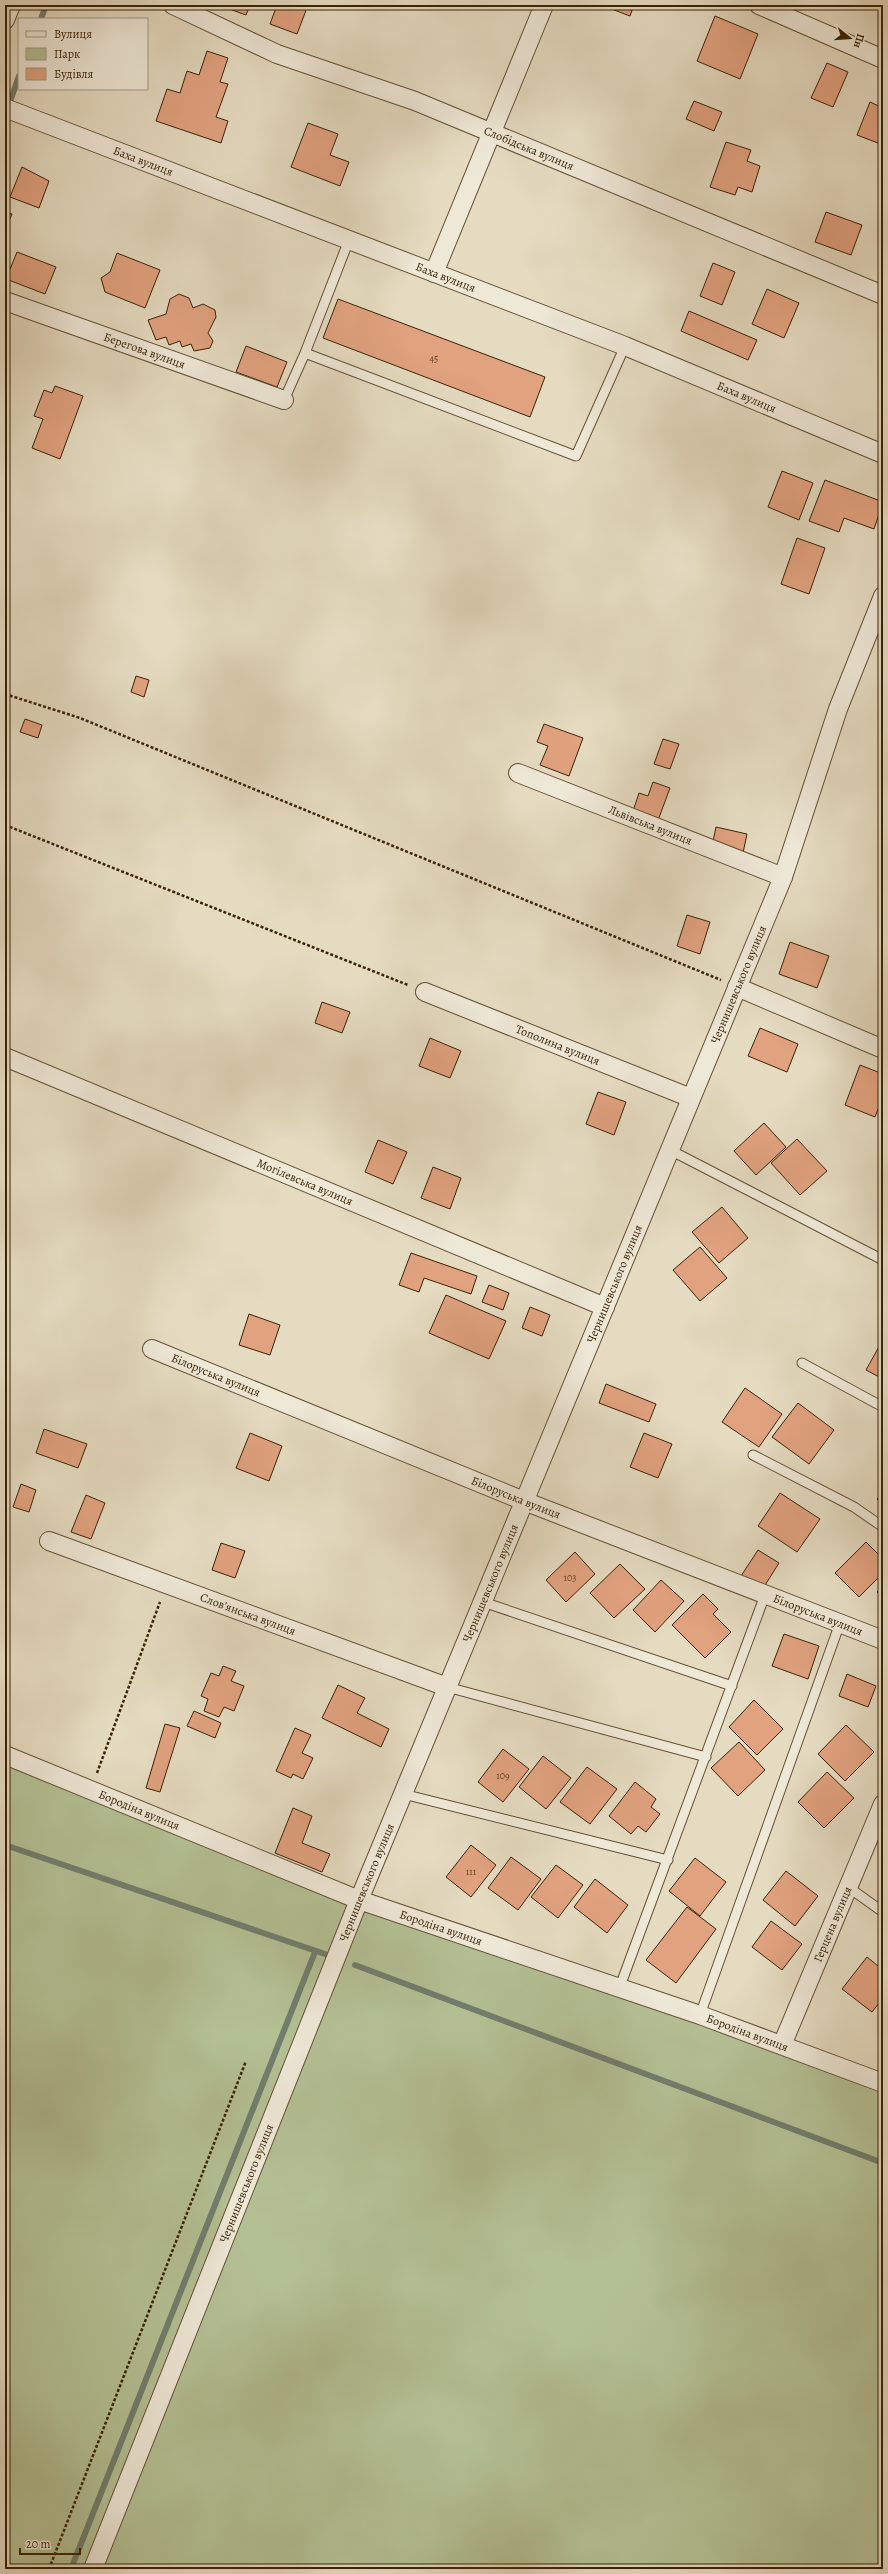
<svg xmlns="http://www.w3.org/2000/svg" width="888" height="2574" font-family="Alegreya,serif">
<rect width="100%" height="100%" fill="#e5dbc1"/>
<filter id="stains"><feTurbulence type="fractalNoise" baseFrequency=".005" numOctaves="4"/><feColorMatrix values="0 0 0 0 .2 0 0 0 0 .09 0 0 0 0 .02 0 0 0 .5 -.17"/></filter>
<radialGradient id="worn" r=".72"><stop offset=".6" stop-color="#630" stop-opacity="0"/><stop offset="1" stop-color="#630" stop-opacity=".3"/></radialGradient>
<path fill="#b3c094" stroke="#76714c" d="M 5,1757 L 129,1808 L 883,2083 L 883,2569 L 5,2569 Z"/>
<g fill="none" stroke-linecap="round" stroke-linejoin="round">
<path stroke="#717e6d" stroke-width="6" d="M 41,19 L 46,5
M 8,107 L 19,76
M 5,1845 L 328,1955
M 355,1965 L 883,2163
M 71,2569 L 315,1952"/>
</g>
<path fill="#e1a27f" stroke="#3a2204" d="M 224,5 L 250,5 L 246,15 L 224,7 Z
M 277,5 L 308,5 L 297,34 L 270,24 Z
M 601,5 L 634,5 L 630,16 Z
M 715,16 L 758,34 L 740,79 L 697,61 Z
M 207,51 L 228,58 L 220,82 L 228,84 L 216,117 L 228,121 L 221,143 L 156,121 L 167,89 L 180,93 L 187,71 L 199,75 Z
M 827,63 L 848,72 L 833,107 L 811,98 Z
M 694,101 L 722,112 L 714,131 L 686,119 Z
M 870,102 L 883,108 L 883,145 L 857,135 Z
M 308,123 L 338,134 L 330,155 L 349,162 L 340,186 L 291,167 Z
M 726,142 L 751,150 L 747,161 L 760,166 L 752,192 L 738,187 L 735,195 L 710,187 Z
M 22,167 L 49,181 L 39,208 L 10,197 Z
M 5,211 L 12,214 L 7,226 L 5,225 Z
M 826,212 L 862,225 L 851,255 L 815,242 Z
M 17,252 L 56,267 L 45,294 L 6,279 Z
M 117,253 L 160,270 L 145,308 L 105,292 L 101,278 L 110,272 Z
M 713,263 L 735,272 L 722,305 L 700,296 Z
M 767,289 L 799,303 L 784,338 L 752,324 Z
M 179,294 L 189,298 L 193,308 L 203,304 L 215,310 L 216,317 L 208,333 L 213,341 L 210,348 L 194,351 L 191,344 L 182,347 L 180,341 L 169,345 L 166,337 L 156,340 L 148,320 L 166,314 L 170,299 Z
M 338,299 L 545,377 L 530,417 L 323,338 Z
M 689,311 L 757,340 L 748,360 L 681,331 Z
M 246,346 L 287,362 L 277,387 L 236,372 Z
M 55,386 L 83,396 L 60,459 L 32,448 L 43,419 L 34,416 L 44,390 L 52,393 Z
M 782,471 L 813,483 L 799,520 L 768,507 Z
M 825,480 L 883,502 L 874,529 L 844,518 L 839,532 L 809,521 Z
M 797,538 L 825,548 L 809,594 L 781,584 Z
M 136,676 L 149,680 L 144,697 L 131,692 Z
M 25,719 L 42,725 L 38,738 L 20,732 Z
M 544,724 L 583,738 L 569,776 L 540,765 L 548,746 L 537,742 Z
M 663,739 L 679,744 L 670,769 L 654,764 Z
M 653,782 L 670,788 L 657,823 L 632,814 L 639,793 L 648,796 Z
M 716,827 L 747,834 L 743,853 L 712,846 Z
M 687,915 L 710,922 L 700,954 L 677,946 Z
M 790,942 L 829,956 L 817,988 L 779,974 Z
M 322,1002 L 350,1012 L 342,1033 L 315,1023 Z
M 760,1028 L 798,1044 L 787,1072 L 748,1056 Z
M 430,1038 L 461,1051 L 450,1078 L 419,1066 Z
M 860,1065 L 883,1074 L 883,1096 L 875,1117 L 845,1105 Z
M 598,1092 L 626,1102 L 614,1135 L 586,1124 Z
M 764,1123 L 786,1147 L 756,1175 L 734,1151 Z
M 797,1139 L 827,1171 L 800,1195 L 771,1163 Z
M 378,1140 L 407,1152 L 393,1184 L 365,1172 Z
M 433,1167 L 461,1178 L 450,1209 L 421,1198 Z
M 722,1207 L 748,1238 L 719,1263 L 692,1232 Z
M 700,1247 L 727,1278 L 700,1301 L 673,1270 Z
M 411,1253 L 477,1276 L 471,1294 L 424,1278 L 419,1292 L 399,1285 Z
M 489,1285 L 509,1293 L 503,1310 L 482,1302 Z
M 446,1295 L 506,1321 L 489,1359 L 429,1333 Z
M 530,1307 L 550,1315 L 542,1336 L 522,1328 Z
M 249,1314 L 280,1325 L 270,1355 L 239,1345 Z
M 881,1343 L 883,1344 L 883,1379 L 866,1370 Z
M 606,1384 L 656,1404 L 649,1422 L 599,1403 Z
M 745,1388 L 782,1414 L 759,1447 L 722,1422 Z
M 798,1403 L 834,1430 L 809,1464 L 772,1437 Z
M 44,1429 L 87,1444 L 78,1468 L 36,1453 Z
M 250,1433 L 282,1446 L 269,1481 L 236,1468 Z
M 644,1433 L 672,1444 L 658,1478 L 630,1467 Z
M 21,1484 L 36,1490 L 29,1512 L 13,1507 Z
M 780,1493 L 820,1519 L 797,1552 L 758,1526 Z
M 883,1493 L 883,1505 L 877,1499 Z
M 86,1495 L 105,1503 L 91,1539 L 71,1532 Z
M 866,1542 L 883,1559 L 883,1573 L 859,1597 L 835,1573 Z
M 221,1543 L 245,1551 L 235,1578 L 212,1570 Z
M 758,1550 L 779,1563 L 762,1590 L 741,1576 Z
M 575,1552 L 595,1574 L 566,1602 L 546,1580 Z
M 620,1564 L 645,1589 L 614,1618 L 590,1593 Z
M 661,1580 L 684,1601 L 655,1632 L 633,1610 Z
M 883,1586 L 883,1597 L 877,1592 Z
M 703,1594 L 718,1609 L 713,1614 L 731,1632 L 705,1658 L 672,1625 Z
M 784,1634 L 819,1646 L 808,1679 L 772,1666 Z
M 223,1666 L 236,1671 L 231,1681 L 244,1686 L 234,1711 L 224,1707 L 219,1717 L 204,1711 L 208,1699 L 201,1696 L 211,1673 L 219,1676 Z
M 847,1674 L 876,1686 L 868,1707 L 839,1696 Z
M 338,1685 L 365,1698 L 357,1713 L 389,1729 L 381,1747 L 322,1718 Z
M 754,1700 L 783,1729 L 757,1755 L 729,1727 Z
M 194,1711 L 221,1723 L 215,1738 L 187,1726 Z
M 165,1724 L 180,1728 L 160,1792 L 146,1788 Z
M 846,1725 L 874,1752 L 845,1781 L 818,1754 Z
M 295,1728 L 311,1735 L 302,1753 L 313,1758 L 303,1779 L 293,1774 L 291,1778 L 276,1771 Z
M 739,1742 L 765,1770 L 738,1796 L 711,1768 Z
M 503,1749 L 529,1769 L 503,1802 L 478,1782 Z
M 543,1756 L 571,1778 L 546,1809 L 519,1787 Z
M 587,1767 L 617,1789 L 590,1824 L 560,1802 Z
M 827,1772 L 854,1798 L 824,1828 L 798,1802 Z
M 635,1782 L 656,1799 L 651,1807 L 660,1814 L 646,1832 L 638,1826 L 631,1834 L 609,1816 Z
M 293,1808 L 312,1816 L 302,1843 L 330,1854 L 322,1872 L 275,1853 Z
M 471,1845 L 496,1865 L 471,1897 L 446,1877 Z
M 511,1857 L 541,1879 L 518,1910 L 488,1888 Z
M 695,1858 L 726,1882 L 700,1916 L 669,1891 Z
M 556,1865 L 583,1885 L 558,1918 L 531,1897 Z
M 786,1871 L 818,1896 L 795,1926 L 763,1900 Z
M 595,1879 L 628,1905 L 607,1933 L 574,1907 Z
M 883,1892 L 883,1901 L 878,1897 Z
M 687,1907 L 716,1929 L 676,1983 L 646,1960 Z
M 771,1921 L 802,1944 L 782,1970 L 752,1947 Z
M 867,1957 L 883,1970 L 883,1998 L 872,2012 L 842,1989 Z"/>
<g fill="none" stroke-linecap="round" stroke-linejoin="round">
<defs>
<path id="service" d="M 349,240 L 305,353 L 576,456 L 625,346
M 284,400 L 305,353
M 670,1150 L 883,1260
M 802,1363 L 883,1407
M 753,1455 L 854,1507 L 883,1527
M 483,1602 L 732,1686
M 447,1687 L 706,1757
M 403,1794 L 668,1860
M 848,1887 L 883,1912
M 619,1989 L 765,1595
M 700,2015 L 840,1623"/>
<g id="minor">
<path id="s1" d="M 173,5 L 277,54 L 415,101 L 883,295"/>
<path d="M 759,5 L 883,59"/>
<path d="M 5,20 L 11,5"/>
<path id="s2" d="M 5,108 L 625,346 L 883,454"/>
<path d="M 434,273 L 544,5"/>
<path id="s3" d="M 5,301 L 284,400"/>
<path id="s4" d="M 518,773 L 783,877"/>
<path d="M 737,987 L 883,1049"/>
<path id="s5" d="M 425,992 L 691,1098"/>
<path id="s6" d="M 5,1057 L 605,1307"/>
<path id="s7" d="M 152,1349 L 524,1501 L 883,1640"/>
<path id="s8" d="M 49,1541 L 447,1687"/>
<path id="s9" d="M 5,1755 L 359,1900 L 700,2015 L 883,2083"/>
<path id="s10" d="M 782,2045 L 883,1804"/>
<path id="s11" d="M 93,2569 L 359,1900 L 783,877 L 838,709 L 883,596"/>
</g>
</defs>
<use href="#service" stroke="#655033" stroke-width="11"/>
<use href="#minor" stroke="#655033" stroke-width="20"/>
<path stroke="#3a2204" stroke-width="2.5" stroke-dasharray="3 2" stroke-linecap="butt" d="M 5,694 L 80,718 L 721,980
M 5,825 L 408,985
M 97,1773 L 160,1602
M 49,2569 L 246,2061"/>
<use href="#service" stroke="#eee8d7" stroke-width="9"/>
<use href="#minor" stroke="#eee8d7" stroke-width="18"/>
</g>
<g text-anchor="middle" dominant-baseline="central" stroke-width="3.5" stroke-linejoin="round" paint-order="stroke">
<g font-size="10" fill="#644223">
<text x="434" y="358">45</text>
<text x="570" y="1577">103</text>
<text x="503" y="1775">109</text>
<text x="471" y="1871">111</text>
</g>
<g font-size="12" fill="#3a2204" stroke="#eee8d7">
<text stroke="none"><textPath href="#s1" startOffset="384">Слобідська вулиця</textPath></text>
<text stroke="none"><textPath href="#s2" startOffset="148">Баха вулиця</textPath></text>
<text stroke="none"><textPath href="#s2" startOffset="472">Баха вулиця</textPath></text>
<text stroke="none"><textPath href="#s3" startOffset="148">Берегова вулиця</textPath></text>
<text stroke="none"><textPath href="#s2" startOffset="796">Баха вулиця</textPath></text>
<text stroke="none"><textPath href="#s4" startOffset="142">Львівська вулиця</textPath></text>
<text stroke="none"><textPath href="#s11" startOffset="1711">Чернишевського вулиця</textPath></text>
<text stroke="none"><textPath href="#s5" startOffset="143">Тополина вулиця</textPath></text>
<text stroke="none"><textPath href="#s6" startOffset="325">Могілевська вулиця</textPath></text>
<text stroke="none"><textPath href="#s11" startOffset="1387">Чернишевського вулиця</textPath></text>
<text stroke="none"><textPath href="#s7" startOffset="69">Білоруська вулиця</textPath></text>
<text stroke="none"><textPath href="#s7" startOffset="393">Білоруська вулиця</textPath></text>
<text stroke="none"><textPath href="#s11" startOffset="1063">Чернишевського вулиця</textPath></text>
<text stroke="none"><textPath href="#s8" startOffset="212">Слов’янська вулиця</textPath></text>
<text stroke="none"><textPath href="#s7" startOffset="717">Білоруська вулиця</textPath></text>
<text stroke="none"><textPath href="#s9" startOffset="145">Бородіна вулиця</textPath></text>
<text stroke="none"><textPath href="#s11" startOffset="739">Чернишевського вулиця</textPath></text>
<text stroke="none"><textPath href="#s10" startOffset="131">Герцена вулиця</textPath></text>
<text stroke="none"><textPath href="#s9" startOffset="469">Бородіна вулиця</textPath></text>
<text stroke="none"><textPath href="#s9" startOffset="793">Бородіна вулиця</textPath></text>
<text stroke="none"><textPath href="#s11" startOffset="415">Чернишевського вулиця</textPath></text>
</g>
</g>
<rect width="888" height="2574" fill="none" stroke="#e5dbc1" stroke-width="20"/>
<rect x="6" y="6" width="876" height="2562" fill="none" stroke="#3a2204" stroke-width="2"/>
<rect x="10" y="10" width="868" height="2554" fill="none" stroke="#3a2204"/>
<rect x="18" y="18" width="130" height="72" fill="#eee8d7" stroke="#a69983"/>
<rect x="26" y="31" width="20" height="6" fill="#eee8d7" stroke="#a69983"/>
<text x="54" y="38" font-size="12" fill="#3a2204">Вулиця</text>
<rect x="26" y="48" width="20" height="12" fill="#b3c094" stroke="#a69983"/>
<text x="54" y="58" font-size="12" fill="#3a2204">Парк</text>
<rect x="26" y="68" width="20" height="12" fill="#e1a27f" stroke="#a69983"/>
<text x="54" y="78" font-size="12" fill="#3a2204">Будівля</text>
<g transform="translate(850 38) rotate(107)" stroke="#eee8d7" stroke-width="3" paint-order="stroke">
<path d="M0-3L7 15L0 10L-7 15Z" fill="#3a2204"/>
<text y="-6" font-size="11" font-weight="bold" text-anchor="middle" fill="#3a2204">Пн</text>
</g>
<path d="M20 2548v6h60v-6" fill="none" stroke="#3a2204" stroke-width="2"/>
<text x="26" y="2548" font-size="12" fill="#3a2204" stroke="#eee8d7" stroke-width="3" paint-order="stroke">20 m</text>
<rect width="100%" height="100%" filter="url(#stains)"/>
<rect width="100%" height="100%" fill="url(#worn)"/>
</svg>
